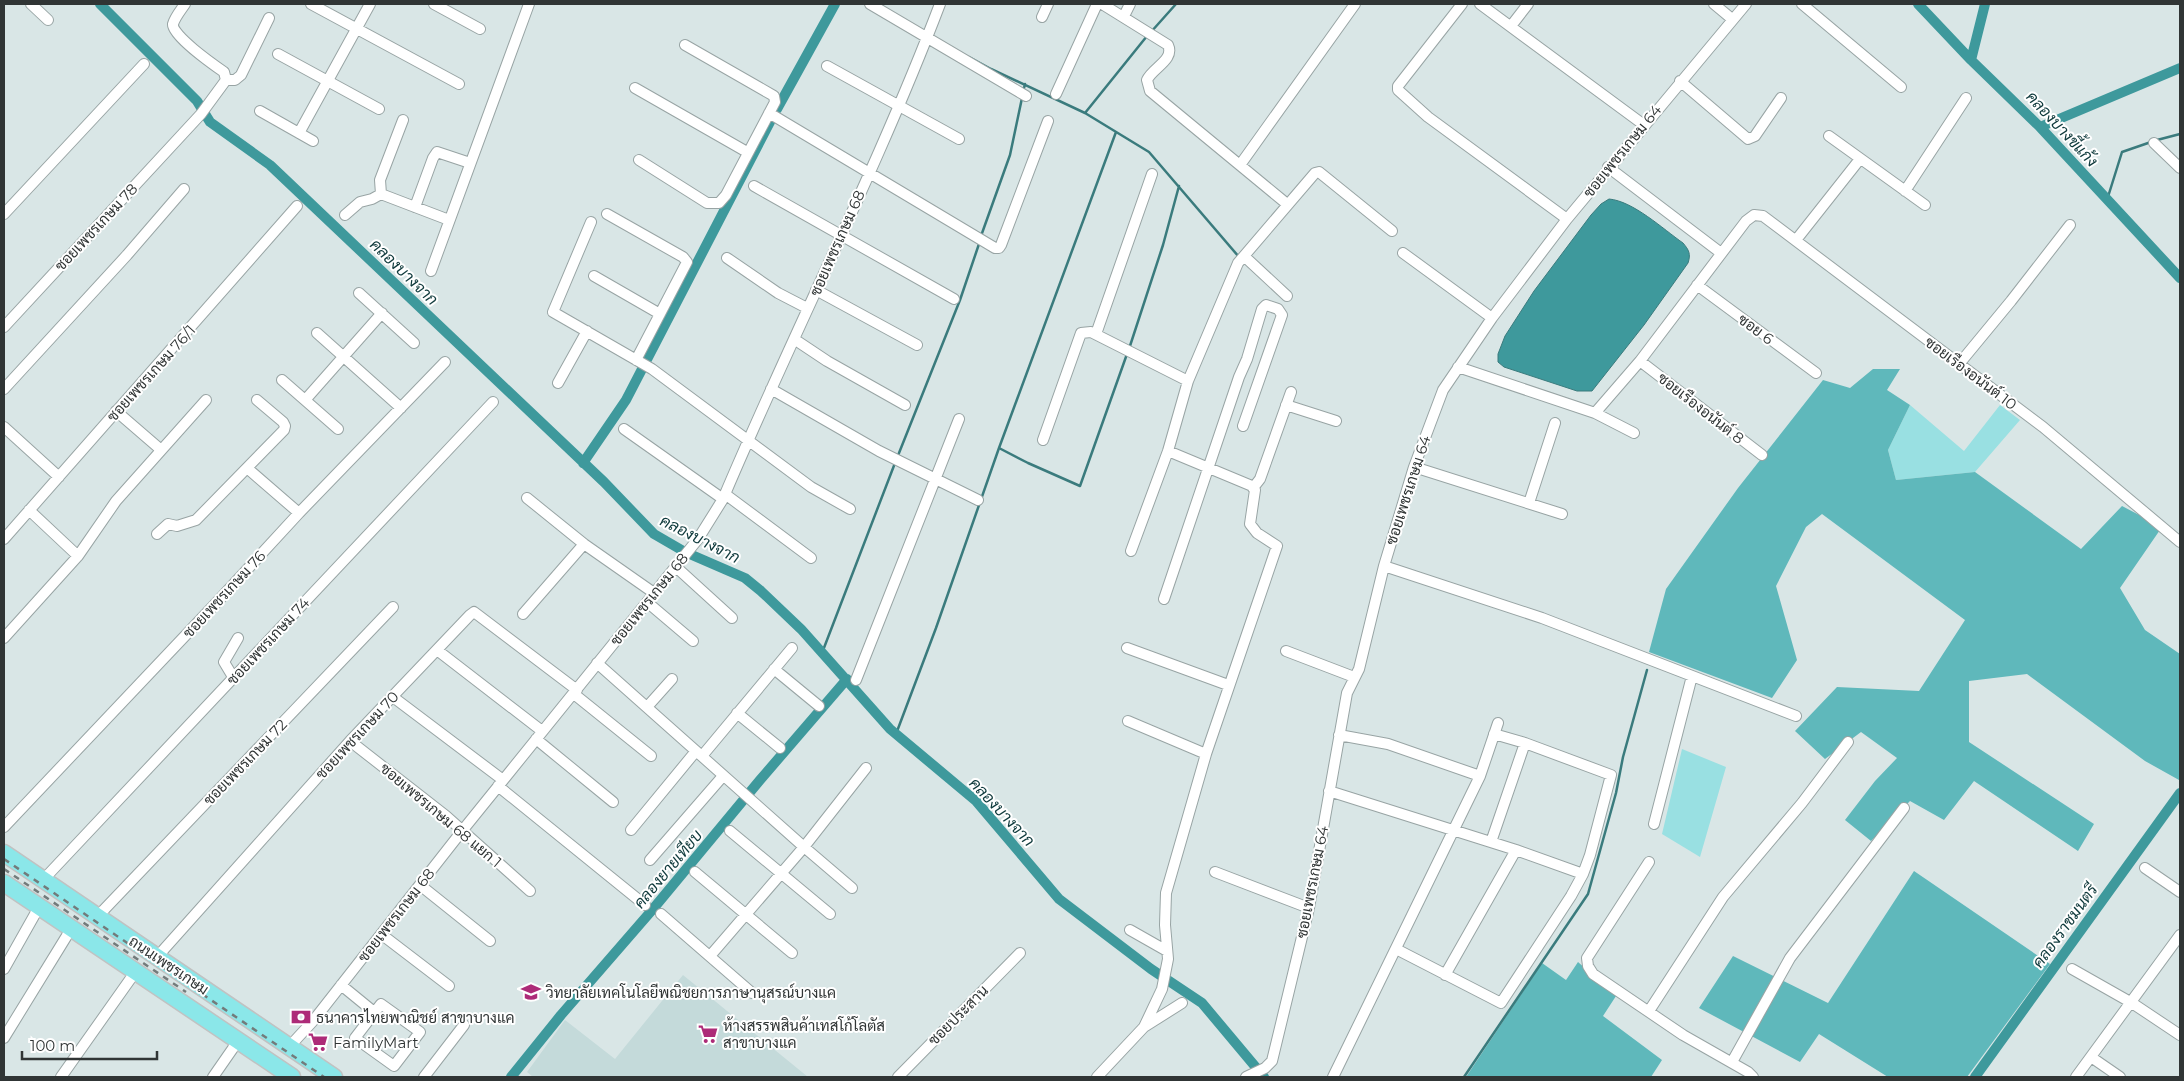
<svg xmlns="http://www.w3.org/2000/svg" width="2184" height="1081" font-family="Montserrat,Sarabun,sans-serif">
<rect width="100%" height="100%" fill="#d9e6e6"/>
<path fill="#c4dada" d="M 683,975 L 808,1077 L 533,1077 L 527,1072 L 565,1020 L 615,1059 Z"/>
<path fill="#99e0e2" d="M 1910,405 L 1964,451 L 2000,405 L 2020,420 L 1975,472 L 1896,480 L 1888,450 Z
M 1682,749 L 1726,767 L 1700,857 L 1662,834 Z"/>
<path fill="#5fb8bb" d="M 1873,369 L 1900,369 L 1887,390 L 1910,405 L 1888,450 L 1896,480 L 1975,472 L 2081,549 L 2122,506 L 2162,527 L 2120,588 L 2145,630 L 2180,654 L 2179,780 L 2145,761 L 2027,674 L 1969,681 L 1969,742 L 2094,824 L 2078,851 L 1974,781 L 1944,820 L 1910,801 L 1871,841 L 1845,820 L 1875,781 L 1897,758 L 1861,732 L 1825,759 L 1795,731 L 1837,687 L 1919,691 L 1965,620 L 1822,514 L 1806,527 L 1776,586 L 1797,660 L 1772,698 L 1649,652 L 1666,589 L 1738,488 L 1823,380 L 1850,388 Z
M 1914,871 L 2050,964 L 1967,1077 L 1888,1077 L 1819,1034 L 1800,1062 L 1699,1008 L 1733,956 L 1828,1003 Z
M 1578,962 L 1616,996 L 1603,1016 L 1662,1060 L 1651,1077 L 1466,1077 L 1542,963 L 1566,980 Z"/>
<path fill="#3e999c" stroke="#3a7b7d" d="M 1609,199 C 1633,201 1663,229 1683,243 C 1689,250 1691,254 1688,263 L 1644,325 L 1592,391 L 1577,391 L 1504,367 L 1498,362 L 1498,354 L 1505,336 L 1534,291 L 1591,215 L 1601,204 Z"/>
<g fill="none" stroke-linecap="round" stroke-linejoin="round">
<path stroke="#3a7b7d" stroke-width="2.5" d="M 1151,32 L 1176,4
M 969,57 L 991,69 L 1085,113 L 1149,152 L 1239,257
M 1023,92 L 1025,84
M 1085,113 L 1147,36
M 2157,140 L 2180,134
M 2107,200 L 2122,152 L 2151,142
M 981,236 L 1010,155 L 1022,98
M 1129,349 L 1163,245 L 1179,186
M 999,448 L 1028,463 L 1080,486 L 1127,354
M 897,458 L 960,300 L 980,241
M 822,653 L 895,463
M 896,734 L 936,628 L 999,448 L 1116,132
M 1464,1077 L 1588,894 L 1616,793 L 1623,757 L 1647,670"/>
<path stroke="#3e999c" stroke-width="10" d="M 100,4 L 197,101 L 210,122 L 270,165 L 604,482 L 654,534 L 685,552 L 745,578 L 761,591 L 801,629 L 890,729 L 976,801 L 1059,899 L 1151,969 L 1202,1003 L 1264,1077
M 1918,4 L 1971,60 L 2040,127 L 2180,278
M 1971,60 L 1985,4
M 777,109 L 835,4
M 2040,127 L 2180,68
M 583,463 L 626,400 L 770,122
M 511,1077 L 561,1015 L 653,909 L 760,780 L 847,679
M 1975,1077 L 2180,793"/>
<defs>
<path id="street" d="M 31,4 L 48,20
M 311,4 L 459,84
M 434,4 L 480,29
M 870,4 L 1026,96
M 1102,4 L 1168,45 C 1175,60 1152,68 1147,80 L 1150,91 L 1287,204
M 1462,4 L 1398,86 L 1398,90 L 1428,117 L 1567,219
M 1480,4 L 1644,125
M 1714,4 L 1732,19
M 1802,4 L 1901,87
M 1124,16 L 1130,4
M 1042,17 L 1048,4
M 1511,26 L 1528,4
M 278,54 L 379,109
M 827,66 L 959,139
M 226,80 L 235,80 L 241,75 L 269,18
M 1680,81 L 1748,139 L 1755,136 L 1781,98
M 635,88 L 747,152
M 1056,94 L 1097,4
M 260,111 L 313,141
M 769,113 L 995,248 L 999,248 L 1001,245 L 1048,121
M 403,120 L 380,180 L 381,194 L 449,220
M 299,133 L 370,4
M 1829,136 L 1925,205
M 2154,143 L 2180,168
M 639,160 L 707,203 L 719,203 L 726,195 L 775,102 L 774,96 L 685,45
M 1240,165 L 1355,4
M 1608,167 L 1721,253
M 754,186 L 954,299
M 1905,191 L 1966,98
M 415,207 L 433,158 L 437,152 L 470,163
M 4,214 L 144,64
M 607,214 L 683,257 L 687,262 L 636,360
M 345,215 L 360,202 L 372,199 L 381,194
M 591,222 L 553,312 L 652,369 L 811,487 L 850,509
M 1796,240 L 1860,159
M 1403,253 L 1492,318
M 1244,256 L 1287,296
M 727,258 L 778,293 L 807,308
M 431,271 L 529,4
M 594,276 L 660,314
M 1697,285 L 1816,373
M 816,290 L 917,345
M 359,293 L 414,343
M 4,327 L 201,114 L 226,80 L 224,72 C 214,65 171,35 173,24 C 175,17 181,10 185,4
M 317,333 L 401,408
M 1096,334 L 1152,174
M 794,339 L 827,361 L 905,405
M 1640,361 L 1762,455
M 1959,364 L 2011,301 L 2070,225
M 1458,367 L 1595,413 L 1634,433
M 282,380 L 338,429
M 558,383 L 587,331
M 4,389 L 127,255 L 184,189
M 771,389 L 879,451 L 978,500
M 306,399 L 382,313
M 1286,405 L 1336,421
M 116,411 L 160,449
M 1595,413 L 1640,361 L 1746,221 L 1754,215 L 1763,216 L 2043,427 L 2180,542
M 4,427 L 59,477
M 624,429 L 723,499
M 1043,440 L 1081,333 L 1091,332 L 1188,381
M 1414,467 L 1562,514
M 247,468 L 299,513
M 1253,488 L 1260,479 L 1291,392
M 725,494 L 811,558
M 527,498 L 584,544
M 1529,503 L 1555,423
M 29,510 L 78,556
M 157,534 L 168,524 L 177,526 L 196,520 L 284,430 L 285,426 L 283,422 L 257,400
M 4,539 L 297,206
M 1131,551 L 1168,451 L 1188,381 L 1238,263 L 1315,173 L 1319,172 L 1392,231
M 1384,566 L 1542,618 L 1796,716
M 676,567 L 732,618
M 1164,599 L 1239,377 L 1247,359 L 1262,309 L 1266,305 L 1278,309 L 1282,315 L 1243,426
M 647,602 L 693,641
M 523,614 L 584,544 L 654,593
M 4,638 L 78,556 L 116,501 L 206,400
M 1127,648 L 1228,685
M 437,650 L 542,731
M 1286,651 L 1354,677
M 597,663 L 804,847 L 866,768
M 774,669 L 819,706
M 233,677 L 224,662 L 238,638
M 856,680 L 959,419
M 574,694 L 651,756
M 393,697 L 503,780
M 647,707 L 672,679
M 737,713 L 780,748
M 1128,721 L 1206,754
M 1339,735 L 1388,744 L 1480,776
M 536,739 L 613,802
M 350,741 L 446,816 L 530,891
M 702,756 L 792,648
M 498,786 L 645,905
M 1329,791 L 1516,850 L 1583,874
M 1654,824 L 1692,676
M 4,827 L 219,600 L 299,513 L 445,362
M 631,830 L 696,751
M 730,831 L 830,914
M 1491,842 L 1525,743
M 650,860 L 723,776
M 1649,862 L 1587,958 L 1588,966 L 1593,974 L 1683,1035 L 1748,1072 L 1753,1077
M 2145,868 L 2180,892
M 695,872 L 792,953
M 1215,872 L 1309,908
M 44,879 L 493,402
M 420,885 L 490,941
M 661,914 L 752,993
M 97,917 L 393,607
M 1130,930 L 1167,951
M 381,934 L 449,986
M 1396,949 L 1501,1003 L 1571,896 L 1583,874 L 1590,855 L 1611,775 L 1525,743 L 1494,734
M 710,956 L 804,847 L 852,888
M 157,957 L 350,741 L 470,615 L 474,612 L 478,615 L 577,690
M 4,969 L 39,907
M 2072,969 L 2132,1003 L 2180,1035
M 1445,975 L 1516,850
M 341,985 L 374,1012
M 381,1004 L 420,1032 L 394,1066 L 355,1038 Z
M 1649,1011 L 1723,897 L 1802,803 L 1848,742
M 1144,1027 L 1162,989 L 1168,959 L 1165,925 L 1166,893 L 1206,754 L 1277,546 L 1257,533 L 1250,524 L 1255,490 L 1252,486 L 1168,451
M 4,1038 L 71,929
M 289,1047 L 313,1021 L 462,831 L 698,539 L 723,499 C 793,333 876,172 940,4
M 2091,1057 L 2120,1077
M 1732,1062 L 1790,958 L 1904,808
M 61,1077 L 136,971
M 213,1077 L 238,1041
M 424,1077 L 464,1025
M 898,1077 L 1020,953
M 1097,1077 L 1144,1027 L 1182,1003
M 1246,1077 L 1265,1068 L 1272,1061 L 1309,908 L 1347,693 L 1359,669 L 1384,566 L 1414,467 L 1443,390 L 1492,318 L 1567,219 L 1746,4
M 1333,1077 L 1480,776 L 1498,723
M 2076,1077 L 2180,935"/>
<path id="primary" d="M 4,853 L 334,1077
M 4,883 L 292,1077"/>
</defs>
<use href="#street" stroke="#98a4a4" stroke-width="12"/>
<use href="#primary" stroke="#c1c2c2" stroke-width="19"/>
<use href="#street" stroke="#fff" stroke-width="10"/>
<use href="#primary" stroke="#8be7e9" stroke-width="16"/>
<path stroke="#737b7b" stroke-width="2.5" stroke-dasharray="6 6" stroke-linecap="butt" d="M 4,859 L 324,1077
M 4,869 L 186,992"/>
</g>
<defs>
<symbol id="university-bare" viewBox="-9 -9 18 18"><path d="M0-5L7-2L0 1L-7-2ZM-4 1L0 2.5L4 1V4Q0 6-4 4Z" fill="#ad2b78" stroke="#fff" stroke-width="2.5" paint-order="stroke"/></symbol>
<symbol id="bank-bare" viewBox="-9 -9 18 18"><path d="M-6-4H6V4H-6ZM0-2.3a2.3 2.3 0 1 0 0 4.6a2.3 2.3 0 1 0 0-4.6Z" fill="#ad2b78" stroke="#fff" stroke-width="2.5" paint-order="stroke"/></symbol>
<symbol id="supermarket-bare" viewBox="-9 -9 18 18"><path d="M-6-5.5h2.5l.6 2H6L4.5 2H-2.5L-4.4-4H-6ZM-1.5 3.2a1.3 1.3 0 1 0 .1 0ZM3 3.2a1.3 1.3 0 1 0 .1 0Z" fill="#ad2b78" stroke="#fff" stroke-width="2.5" paint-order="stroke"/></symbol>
</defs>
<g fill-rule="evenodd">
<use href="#university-bare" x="517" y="978" width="28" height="28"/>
<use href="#bank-bare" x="287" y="1003" width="28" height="28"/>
<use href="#supermarket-bare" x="694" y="1020" width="28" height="28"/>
<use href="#supermarket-bare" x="304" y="1028" width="28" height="28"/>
</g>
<g text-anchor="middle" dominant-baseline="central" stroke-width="4" stroke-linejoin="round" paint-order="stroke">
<g font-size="15" fill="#303535" stroke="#fff">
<text transform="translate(1622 151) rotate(-51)">ซอยเพชรเกษม 64</text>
<text transform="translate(96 227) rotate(-47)">ซอยเพชรเกษม 78</text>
<text transform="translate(837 243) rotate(-66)">ซอยเพชรเกษม 68</text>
<text transform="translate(1756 329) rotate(37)">ซอย 6</text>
<text transform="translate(151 373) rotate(-48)">ซอยเพชรเกษม 76/1</text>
<text transform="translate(1971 373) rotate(37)">ซอยเรืองอนันต์ 10</text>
<text transform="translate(1701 408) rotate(38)">ซอยเรืองอนันต์ 8</text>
<text transform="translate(1408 490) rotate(-72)">ซอยเพชรเกษม 64</text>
<text transform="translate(224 594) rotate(-47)">ซอยเพชรเกษม 76</text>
<text transform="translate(649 599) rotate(-51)">ซอยเพชรเกษม 68</text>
<text transform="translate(268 641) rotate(-47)">ซอยเพชรเกษม 74</text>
<text transform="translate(357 735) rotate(-47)">ซอยเพชรเกษม 70</text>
<text transform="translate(245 762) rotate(-46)">ซอยเพชรเกษม 72</text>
<text transform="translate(441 815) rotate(40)">ซอยเพชรเกษม 68 แยก 1</text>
<text transform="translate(1312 882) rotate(-79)">ซอยเพชรเกษม 64</text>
<text transform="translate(396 915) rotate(-52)">ซอยเพชรเกษม 68</text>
<text transform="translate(169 965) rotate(34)">ถนนเพชรเกษม</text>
<text transform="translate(958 1015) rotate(-45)">ซอยประสาน</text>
</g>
<g font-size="15" fill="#303535" stroke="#fff" text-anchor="start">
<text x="546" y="992">วิทยาลัยเทคโนโลยีพณิชยการภาษานุสรณ์บางแค</text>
<text x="316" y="1017">ธนาคารไทยพาณิชย์ สาขาบางแค</text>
<text x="723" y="1025">ห้างสรรพสินค้าเทสโก้โลตัส<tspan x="723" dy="17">สาขาบางแค</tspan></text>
<text x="333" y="1042">FamilyMart</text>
</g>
<g font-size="16" font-style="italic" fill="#0e393b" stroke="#fff">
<text transform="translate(2062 129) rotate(47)">คลองบางขี้แก้ง</text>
<text transform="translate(404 272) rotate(44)">คลองบางจาก</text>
<text transform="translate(700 539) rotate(27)">คลองบางจาก</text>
<text transform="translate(1002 812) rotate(47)">คลองบางจาก</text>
<text transform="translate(668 869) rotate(-50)">คลองยายเทียบ</text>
<text transform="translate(2065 926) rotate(-54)">คลองราชมนตรี</text>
</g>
</g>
<rect width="2184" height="1081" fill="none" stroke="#303535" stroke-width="10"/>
<path d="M22 1051v8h135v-8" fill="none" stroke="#303535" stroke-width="2.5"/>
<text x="30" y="1051" font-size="15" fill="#303535" stroke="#ffffff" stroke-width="4" paint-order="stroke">100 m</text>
</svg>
